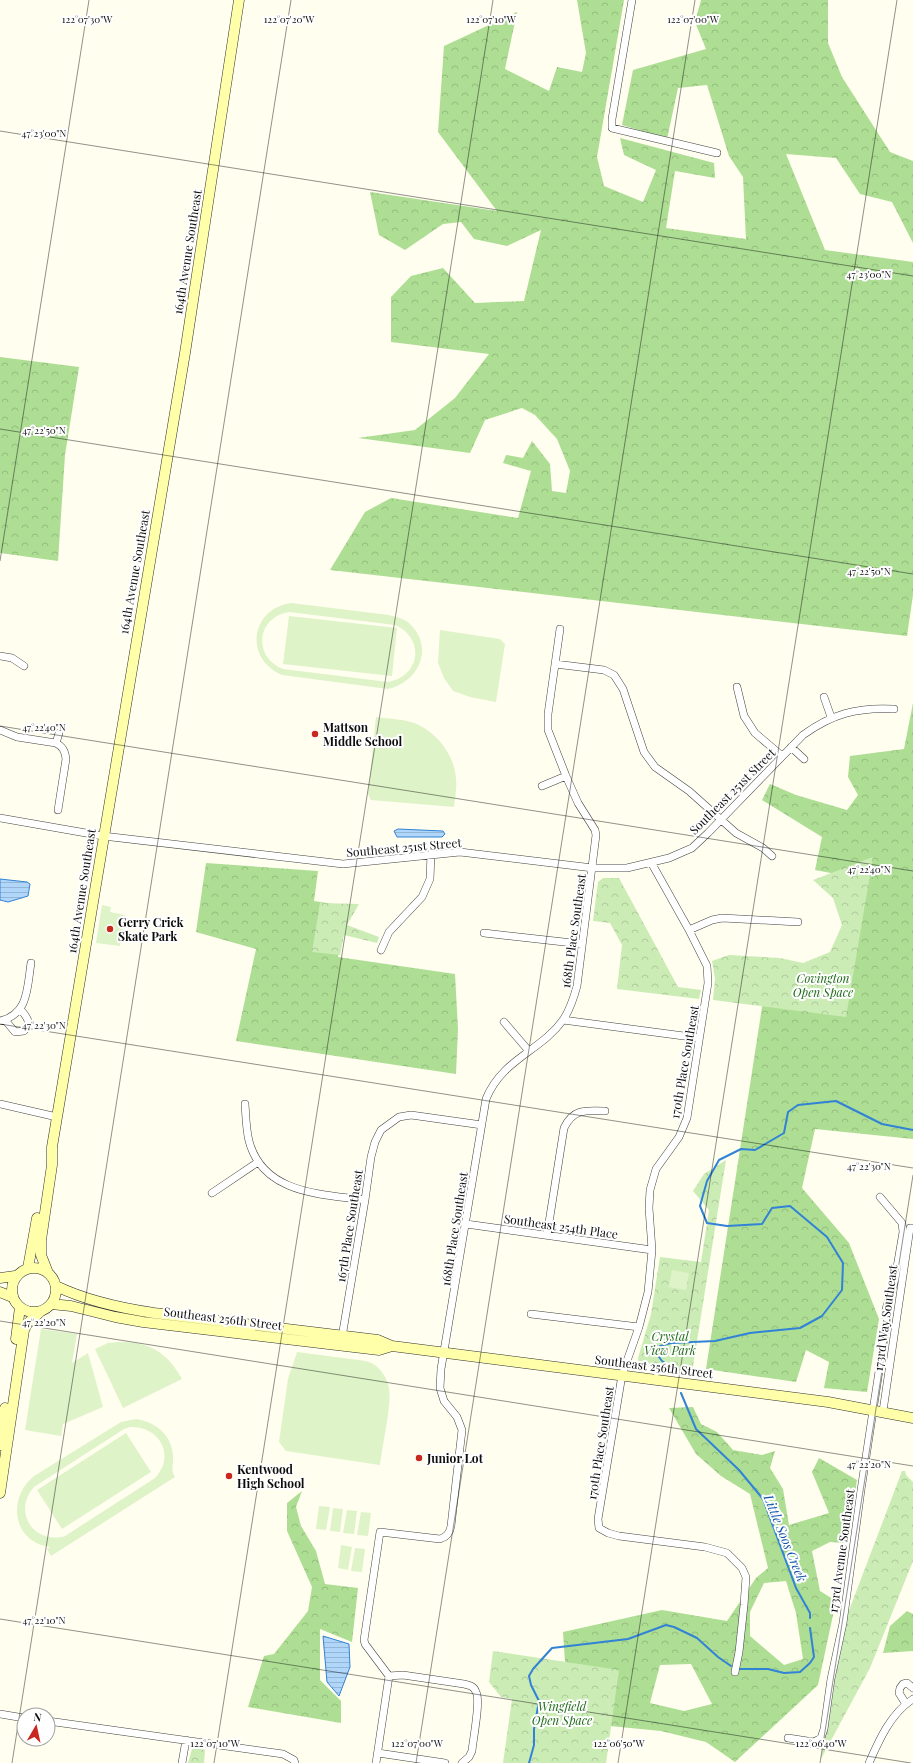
<svg xmlns="http://www.w3.org/2000/svg" width="913" height="1763" font-family="'Playfair Display',serif">
<defs>
<pattern id="forest-crowns" width="20" height="18" patternUnits="userSpaceOnUse"><rect width="20" height="18" fill="#adde94"/><path d="M2 6a3 3 0 1 1 6 0M12 15a3 3 0 1 1 6 0" fill="none" stroke="#94bd7e"/></pattern>
<pattern id="park-crowns" width="20" height="18" patternUnits="userSpaceOnUse"><rect width="20" height="18" fill="#ccecb6"/><path d="M2 6a3 3 0 1 1 6 0M12 15a3 3 0 1 1 6 0" fill="none" stroke="#aec99b"/></pattern>
<pattern id="water-rules" width="6" height="5" patternUnits="userSpaceOnUse"><rect width="6" height="5" fill="#b0d6fa"/><path d="M0 2.5h6" fill="none" stroke="#96b6d5"/></pattern>
</defs>
<rect width="100%" height="100%" fill="#fffeef"/>
<path fill="url(#forest-crowns)" fill-rule="evenodd" d="M 577,0 L 624,0 L 597,157 L 604,186 L 643,202 L 656,170 L 624,155 L 620,138 L 714,163 L 715,178 L 675,171 L 666,228 L 746,239 L 743,177 L 729,156 L 707,85 L 678,88 L 667,139 L 622,125 L 633,70 L 706,49 L 695,22 L 701,0 L 828,0 L 828,43 L 842,77 L 890,152 L 913,161 L 913,243 L 892,202 L 860,194 L 836,158 L 786,154 L 825,250 L 913,262 L 913,595 L 907,636 L 330,570 L 365,512 L 391,498 L 518,518 L 531,471 L 503,463 L 506,455 L 523,458 L 532,441 L 550,464 L 552,491 L 566,493 L 570,471 L 557,439 L 535,415 L 522,408 L 485,420 L 470,453 L 358,438 L 415,430 L 455,398 L 489,354 L 391,342 L 391,297 L 411,276 L 443,268 L 475,303 L 524,301 L 541,230 L 507,246 L 474,239 L 461,222 L 443,224 L 405,250 L 379,235 L 370,192 L 497,211 L 438,132 L 444,46 L 517,12 L 505,69 L 549,91 L 557,67 L 582,72 L 586,53 Z
M 0,357 L 79,367 L 65,455 L 58,561 L 0,553 Z
M 913,703 L 913,1139 L 815,1129 L 802,1188 L 849,1243 L 879,1319 L 867,1392 L 824,1388 L 829,1362 L 806,1350 L 796,1382 L 706,1369 L 767,975 L 834,969 L 852,877 L 815,870 L 822,837 L 762,800 L 770,784 L 796,795 L 847,810 L 858,795 L 848,777 L 850,756 L 904,749 Z
M 206,863 L 318,871 L 314,901 L 346,906 L 338,957 L 455,974 L 458,1029 L 456,1074 L 236,1041 L 256,949 L 196,932 Z
M 693,1407 L 701,1424 L 717,1432 L 733,1450 L 762,1455 L 775,1451 L 770,1468 L 783,1489 L 789,1525 L 829,1513 L 812,1472 L 819,1458 L 857,1480 L 847,1543 L 830,1542 L 812,1551 L 820,1591 L 836,1601 L 818,1685 L 735,1762 L 706,1742 L 661,1731 L 569,1722 L 563,1632 L 662,1610 L 727,1621 L 756,1578 L 768,1568 L 750,1494 L 721,1476 L 696,1454 L 669,1408 ZM 786,1581 L 796,1613 L 803,1659 L 784,1665 L 750,1636 L 750,1612 L 764,1583 ZM 691,1664 L 712,1704 L 684,1711 L 650,1703 L 660,1665 Z
M 302,1491 L 296,1507 L 301,1526 L 316,1551 L 325,1584 L 358,1588 L 352,1642 L 320,1629 L 320,1680 L 341,1701 L 341,1723 L 248,1707 L 264,1656 L 274,1654 L 308,1611 L 312,1587 L 287,1531 L 287,1503 Z
M 907,1611 L 913,1614 L 913,1651 L 883,1653 L 890,1626 Z"/>
<path fill="url(#park-crowns)" d="M 873,857 L 846,1017 L 713,1000 L 715,979 L 712,961 L 729,955 L 780,958 L 803,963 L 830,952 L 842,925 L 833,898 L 813,880 Z
M 603,878 L 619,878 L 678,987 L 701,990 L 699,999 L 617,989 L 622,945 L 610,923 L 593,921 L 598,882 Z
M 320,903 L 359,904 L 347,925 L 379,937 L 377,943 L 344,935 L 340,955 L 312,952 Z
M 726,1160 L 692,1372 L 644,1366 L 639,1363 L 638,1358 L 651,1314 L 660,1257 L 701,1262 L 709,1210 L 693,1191 L 704,1174 Z
M 902,1471 L 905,1471 L 906,1475 L 913,1482 L 913,1561 L 870,1668 L 821,1759 L 845,1621 Z
M 493,1651 L 619,1670 L 606,1763 L 503,1763 L 512,1699 L 501,1697 L 489,1682 Z
M 196,1748 L 205,1750 L 204,1763 L 188,1763 L 192,1749 Z"/>
<path fill="#dff3c8" fill-rule="evenodd" d="M 291,603 L 389,615 C 396,617 403,618 409,623 C 435,647 419,682 388,689 L 282,675 C 244,659 250,609 291,603 ZM 289,612 L 395,625 C 425,638 421,676 388,682 L 283,669 C 252,657 257,617 289,612 Z
M 289,616 L 397,628 L 392,676 L 283,664 Z
M 440,630 L 500,639 L 505,644 L 496,702 L 470,697 L 453,691 L 444,678 L 438,663 Z
M 376,717 C 389,719 407,719 419,725 C 439,735 455,757 456,779 C 457,788 455,798 454,807 L 371,800 L 368,794 Z
M 102,905 L 111,907 L 110,912 L 125,915 L 120,946 L 96,943 Z
M 672,1270 L 689,1273 L 686,1290 L 669,1287 Z
M 41,1329 L 77,1334 L 72,1363 L 88,1353 L 103,1407 L 63,1424 L 61,1436 L 25,1430 Z
M 119,1342 C 150,1342 167,1352 182,1379 L 123,1408 L 95,1349 L 108,1343 Z
M 297,1352 L 366,1361 C 378,1364 387,1376 389,1388 C 392,1405 382,1446 380,1465 L 286,1451 L 279,1442 L 288,1379 Z
M 136,1419 C 156,1422 172,1435 173,1456 C 174,1465 170,1469 175,1477 L 51,1556 L 47,1549 L 50,1547 C 12,1542 7,1498 34,1476 L 121,1422 ZM 130,1427 C 160,1426 176,1456 155,1478 L 65,1536 C 34,1545 12,1512 34,1487 L 124,1429 Z
M 126,1433 L 151,1472 L 62,1529 L 37,1490 Z
M 319,1506 L 330,1507 L 326,1530 L 316,1529 Z
M 333,1508 L 343,1509 L 340,1532 L 330,1531 Z
M 347,1510 L 357,1511 L 354,1534 L 343,1533 Z
M 361,1512 L 371,1513 L 368,1536 L 357,1535 Z
M 341,1545 L 352,1547 L 348,1570 L 338,1568 Z
M 355,1548 L 365,1549 L 362,1572 L 351,1571 Z"/>
<path fill="url(#water-rules)" stroke="#3282d6" d="M 398,829 L 443,831 L 445,834 L 442,837 L 397,837 L 394,831 Z
M 0,879 L 27,882 L 30,884 L 28,896 L 8,902 L 0,900 Z
M 323,1636 L 349,1644 L 350,1667 L 339,1696 L 327,1682 Z"/>
<g fill="none" stroke-linecap="round" stroke-linejoin="round">
<path stroke="#3282d6" stroke-width="2" d="M 671,1367 L 662,1361 L 656,1353 L 660,1346 L 671,1343 L 715,1341 L 750,1333 L 800,1328 L 822,1316 L 842,1290 L 843,1263 L 827,1237 L 790,1206 L 772,1208 L 762,1224 L 727,1226 L 707,1223 L 700,1206 L 707,1181 L 719,1160 L 741,1149 L 755,1150 L 784,1133 L 788,1112 L 798,1105 L 836,1101 L 882,1124 L 913,1130
M 681,1393 L 696,1429 L 739,1470 L 763,1499 L 796,1588 L 810,1613 L 810,1618
M 739,1669 L 768,1669 L 784,1673 L 800,1672 L 810,1663 L 814,1657 L 810,1628
M 529,1763 L 534,1745 L 534,1729 L 539,1701 L 531,1685 L 529,1676 L 533,1669 L 552,1648 L 628,1639 L 666,1625 L 674,1627 L 697,1638 L 718,1657 L 731,1666"/>
<defs>
<path id="street" d="M 632,0 L 612,119 L 612,128 L 717,153
M 0,656 L 12,658 L 24,666
M 555,664 L 604,670 L 614,675 L 623,689 L 644,752 L 655,767 L 689,791 L 736,833 L 763,848 L 772,856
M 737,687 L 744,716 L 755,733 L 782,756
M 824,697 L 831,717
M 0,730 L 17,737 L 56,743 C 63,747 65,751 66,759 L 58,810
M 56,743 L 59,733
M 791,747 L 804,759
M 542,786 L 566,776
M 0,818 L 103,836 L 343,864 L 460,852 L 593,868 L 627,868 L 669,858 L 692,848 L 708,833 L 803,735 C 832,714 857,707 894,709
M 652,864 L 689,930 L 707,966 L 708,983 L 687,1118 L 679,1137 L 656,1169 L 650,1190 L 649,1208 L 652,1250 L 648,1292 L 639,1327 L 622,1375 L 598,1519 L 599,1528 L 608,1533 L 619,1536 L 705,1547 L 727,1553 L 742,1568 L 746,1577 L 744,1605 L 739,1652 L 735,1672
M 689,930 L 712,920 L 722,918 L 798,922
M 484,933 L 582,944
M 381,950 L 389,932 L 422,897 L 430,879 L 431,854
M 5,1020 L 15,1032 L 24,1031 C 32,1023 27,1017 21,1010
M 563,1020 L 699,1038
M 0,1021 C 29,1014 27,988 31,963
M 504,1022 L 528,1050
M 0,1104 L 57,1117
M 245,1104 C 246,1116 246,1129 249,1141 C 263,1194 321,1194 365,1200
M 212,1193 L 258,1162
M 466,1224 L 652,1250
M 547,1235 L 564,1128 C 573,1109 585,1110 605,1111
M 531,1314 L 639,1327
M 342,1337 L 365,1200 L 371,1157 L 375,1142 L 381,1130 L 399,1117 L 411,1115 L 482,1125
M 883,1411 L 910,1228 L 913,1228
M 389,1676 L 403,1675 L 464,1684 C 469,1685 474,1686 476,1692 C 481,1700 473,1739 472,1751 L 469,1757 L 462,1763
M 906,1704 L 899,1693 L 900,1688 L 903,1684 L 907,1683 L 913,1688
M 0,1714 L 24,1718
M 48,1721 L 283,1754 L 294,1760 L 295,1763
M 788,1738 L 814,1742 L 821,1738 L 824,1729 L 831,1679 L 843,1623 L 861,1490 L 886,1325 L 886,1309 L 895,1279 L 903,1232 L 902,1223 L 880,1197
M 378,1753 L 445,1763
M 182,1763 L 186,1740
M 376,1763 L 389,1676 L 365,1644 L 364,1640 L 380,1532 L 440,1539 C 447,1537 450,1533 451,1526 L 462,1430 L 457,1417 L 444,1401 L 440,1388 L 441,1369 L 486,1099 C 502,1059 541,1051 563,1020 C 570,1010 574,997 577,986 L 596,835 L 595,830 L 578,803 L 566,776 L 548,730 L 548,714 L 560,629
M 869,1763 C 879,1740 891,1713 913,1699"/>
<path id="secondary" d="M12 1290a22 22 0 1 1 44 0a22 22 0 1 1-44 0Z
M 28,1268 L 37,1218
M 48,1273 L 41,1255 L 41,1240 L 52,1165 L 52,1147 L 185,353 L 239,0
M 0,1278 L 15,1276
M 56,1286 C 87,1301 120,1308 154,1313 L 378,1340 L 392,1346 L 828,1402 L 913,1418
M 0,1292 L 12,1297
M 51,1304 L 71,1306 L 115,1317 L 143,1322 L 379,1350 L 392,1346
M 16,1339 L 20,1307
M 0,1445 L 5,1408
M 0,1493 L 24,1330 L 27,1324 L 41,1311"/>
</defs>
<use href="#street" stroke="#414141" stroke-width="8"/>
<use href="#secondary" stroke="#303030" stroke-width="11"/>
<use href="#street" stroke="#fff" stroke-width="7"/>
<use href="#secondary" stroke="#ffa" stroke-width="10"/>
</g>
<path fill="none" stroke="#0e0e0e" stroke-width="1" stroke-opacity="0.45" d="M 0,131 L 913,276M 0,429 L 913,574M 0,561 L 89,0M 0,726 L 913,871M 0,1024 L 913,1168M 0,1321 L 913,1466M 0,1619 L 911,1763M 12,1763 L 291,0M 214,1763 L 493,0M 416,1763 L 695,0M 618,1763 L 897,0M 820,1763 L 913,1175"/>
<g fill="#c8281d" stroke="#fff" stroke-width="1.5">
<circle cx="315" cy="734" r="4"/>
<circle cx="110" cy="929" r="4"/>
<circle cx="419" cy="1458" r="4"/>
<circle cx="229" cy="1476" r="4"/>
</g>
<g text-anchor="middle" dominant-baseline="central" stroke-width="4" stroke-linejoin="round" paint-order="stroke">
<g font-size="12" fill="#0e0e0e" stroke="#fff">
<text transform="translate(187 252) rotate(-81)">164th Avenue Southeast</text>
<text transform="translate(134 572) rotate(-80)">164th Avenue Southeast</text>
<text transform="translate(732 791) rotate(-45)">Southeast 251st Street</text>
<text transform="translate(404 847) rotate(-5)">Southeast 251st Street</text>
<text transform="translate(81 891) rotate(-81)">164th Avenue Southeast</text>
<text transform="translate(573 931) rotate(-82)">168th Place Southeast</text>
<text transform="translate(684 1062) rotate(-80)">170th Place Southeast</text>
<text transform="translate(349 1226) rotate(-81)">167th Place Southeast</text>
<text transform="translate(561 1226) rotate(8)">Southeast 254th Place</text>
<text transform="translate(454 1229) rotate(-81)">168th Place Southeast</text>
<text transform="translate(223 1318) rotate(7)">Southeast 256th Street</text>
<text transform="translate(885 1318) rotate(-82)">173rd Way Southeast</text>
<text transform="translate(654 1366) rotate(7)">Southeast 256th Street</text>
<text transform="translate(600 1443) rotate(-81)">170th Place Southeast</text>
<text transform="translate(841 1551) rotate(-82)">173rd Avenue Southeast</text>
</g>
<g font-size="12" font-weight="bold" fill="#0e0e0e" stroke="#fff" text-anchor="start">
<text x="323" y="727">Mattson<tspan x="323" dy="14">Middle School</tspan></text>
<text x="118" y="922">Gerry Crick<tspan x="118" dy="14">Skate Park</tspan></text>
<text x="427" y="1458">Junior Lot</text>
<text x="237" y="1469">Kentwood<tspan x="237" dy="14">High School</tspan></text>
</g>
<g font-size="12" font-style="italic" fill="#216b1a" stroke="#fff">
<text x="823" y="978">Covington<tspan x="823" dy="14">Open Space</tspan></text>
<text x="670" y="1336">Crystal<tspan x="670" dy="14">View Park</tspan></text>
<text x="562" y="1706">Wingfield<tspan x="562" dy="14">Open Space</tspan></text>
</g>
<g font-size="13" font-style="italic" fill="#0f54a9" stroke="#fff">
<text transform="translate(786 1538) rotate(68)">Little Soos Creek</text>
</g>
</g>
<g font-size="10" text-anchor="middle" fill="#0e0e0e" stroke="#fff" stroke-width="4" stroke-linejoin="round" paint-order="stroke">
<text x="87" y="23">122°07'30"W</text>
<text x="289" y="23">122°07'20"W</text>
<text x="491" y="23">122°07'10"W</text>
<text x="693" y="23">122°07'00"W</text>
<text x="44" y="137">47°23'00"N</text>
<text x="869" y="278">47°23'00"N</text>
<text x="44" y="434">47°22'50"N</text>
<text x="869" y="575">47°22'50"N</text>
<text x="44" y="731">47°22'40"N</text>
<text x="869" y="873">47°22'40"N</text>
<text x="44" y="1029">47°22'30"N</text>
<text x="869" y="1170">47°22'30"N</text>
<text x="44" y="1326">47°22'20"N</text>
<text x="869" y="1468">47°22'20"N</text>
<text x="44" y="1624">47°22'10"N</text>
<text x="215" y="1747">122°07'10"W</text>
<text x="417" y="1747">122°07'00"W</text>
<text x="619" y="1747">122°06'50"W</text>
<text x="821" y="1747">122°06'40"W</text>
</g>
<g transform="translate(36 1727) rotate(9)"><circle r="19" fill="#ffffff" stroke="#9f9f9f"/>
<path d="M0-3L7 15L0 10L-7 15Z" fill="#c8281d"/>
<text y="-6" font-size="11" font-weight="bold" text-anchor="middle" fill="#0e0e0e">N</text>
</g>
</svg>
